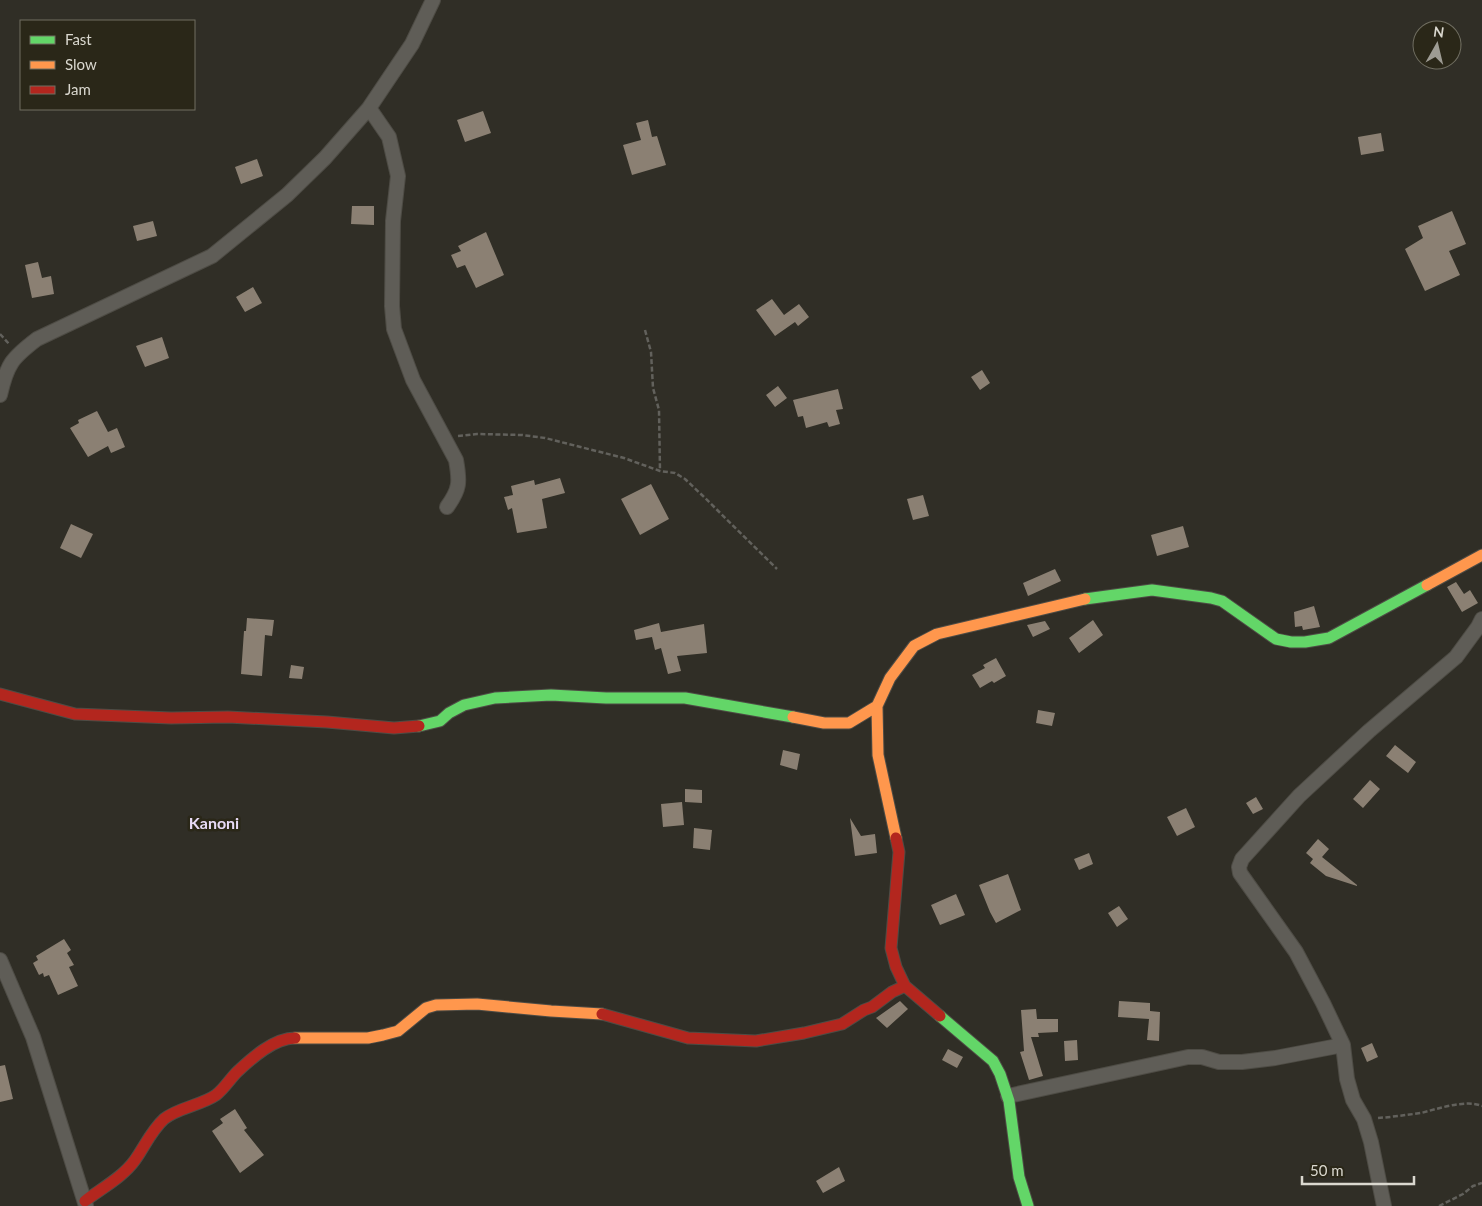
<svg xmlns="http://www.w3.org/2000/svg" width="1482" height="1206" font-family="Lato,sans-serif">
<rect width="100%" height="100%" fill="#302e26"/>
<path fill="#8b8073" d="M 483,111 L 491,133 L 465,142 L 457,120 Z
M 648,120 L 652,137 L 657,136 L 666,165 L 632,175 L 623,145 L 641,140 L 636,123 Z
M 1381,133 L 1384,151 L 1361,155 L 1358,137 Z
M 257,159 L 263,176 L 241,184 L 235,167 Z
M 352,206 L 374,206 L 374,225 L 351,224 Z
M 1452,211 L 1466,244 L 1449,251 L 1460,275 L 1425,291 L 1405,249 L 1423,238 L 1418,226 Z
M 153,221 L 157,236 L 137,241 L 133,226 Z
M 486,232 L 504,275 L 476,288 L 465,265 L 457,268 L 451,255 L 461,251 L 458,246 Z
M 38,262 L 42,278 L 51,276 L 54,294 L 32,298 L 25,265 Z
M 253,287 L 262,303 L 245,312 L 236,297 Z
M 772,299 L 784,315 L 799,304 L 809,317 L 798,326 L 795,322 L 775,336 L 756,310 Z
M 162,337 L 169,358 L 145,367 L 136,346 Z
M 982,370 L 990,383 L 980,390 L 971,377 Z
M 778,386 L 787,398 L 775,407 L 766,395 Z
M 838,389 L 843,409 L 836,410 L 840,424 L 829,427 L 827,422 L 806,428 L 803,416 L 798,417 L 793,400 Z
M 97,411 L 108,432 L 117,428 L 125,447 L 111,453 L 108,446 L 88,457 L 70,428 L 79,423 L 78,420 Z
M 560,478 L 565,493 L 542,499 L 547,528 L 517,533 L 512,508 L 508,510 L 504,497 L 513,495 L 511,486 L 534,480 L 535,485 Z
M 651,484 L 669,519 L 640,535 L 621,499 Z
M 923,495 L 929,516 L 913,520 L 907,499 Z
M 71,524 L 93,534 L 81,558 L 60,548 Z
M 1183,526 L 1189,547 L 1157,556 L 1151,535 Z
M 1055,569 L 1061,581 L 1028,596 L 1023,583 Z
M 1456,582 L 1464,594 L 1470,590 L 1478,603 L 1462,612 L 1447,587 Z
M 1314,606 L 1320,627 L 1303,630 L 1302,626 L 1295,627 L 1294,612 Z
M 247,618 L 274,620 L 272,636 L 265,635 L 262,676 L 241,674 L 244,631 L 246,631 Z
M 1093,620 L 1103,635 L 1079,653 L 1069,638 Z
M 1045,621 L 1050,629 L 1033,637 L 1027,625 Z
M 659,623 L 661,632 L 704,624 L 707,653 L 677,656 L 681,671 L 668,674 L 661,648 L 655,650 L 652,637 L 636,640 L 634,630 Z
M 996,658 L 1006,676 L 994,683 L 992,681 L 980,688 L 972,675 L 985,668 L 983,665 Z
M 291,665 L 304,667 L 302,679 L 289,678 Z
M 1038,710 L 1055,713 L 1052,726 L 1036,723 Z
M 1395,745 L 1416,762 L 1408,773 L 1386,756 Z
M 783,750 L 800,754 L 797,770 L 780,765 Z
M 1370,780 L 1380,789 L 1363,808 L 1353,799 Z
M 685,789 L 702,790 L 702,803 L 685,802 Z
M 1256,797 L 1263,809 L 1253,814 L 1246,803 Z
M 682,802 L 684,825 L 663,827 L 661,804 Z
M 1186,808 L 1195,827 L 1177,836 L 1167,817 Z
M 850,818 L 861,836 L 875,834 L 877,853 L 855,856 Z
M 694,828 L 712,830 L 710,850 L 693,848 Z
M 1318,839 L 1329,849 L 1322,857 L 1357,885 L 1357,886 L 1326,876 L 1310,863 L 1313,859 L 1306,853 Z
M 1089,853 L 1093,864 L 1079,870 L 1074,859 Z
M 1008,874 L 1021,910 L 996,923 L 990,912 L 979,885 Z
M 956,894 L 965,915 L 940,925 L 931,905 Z
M 1119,906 L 1128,919 L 1117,927 L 1108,913 Z
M 64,939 L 71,950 L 67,953 L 74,965 L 69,967 L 78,986 L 58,995 L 49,975 L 44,977 L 43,973 L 39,975 L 33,963 L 38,960 L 36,956 Z
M 900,1001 L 908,1009 L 887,1028 L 876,1018 Z
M 1119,1001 L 1150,1003 L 1150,1011 L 1160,1012 L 1159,1041 L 1147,1040 L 1149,1019 L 1118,1017 Z
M 1036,1009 L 1037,1019 L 1058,1019 L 1058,1032 L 1038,1033 L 1039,1037 L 1031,1037 L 1043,1076 L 1029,1080 L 1020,1052 L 1024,1051 L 1021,1010 Z
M 1077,1040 L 1078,1060 L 1065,1061 L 1064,1041 Z
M 1372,1043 L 1378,1057 L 1367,1062 L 1361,1048 Z
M 948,1049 L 963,1057 L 957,1068 L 942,1060 Z
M 5,1065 L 13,1099 L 0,1102 L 0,1066 Z
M 235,1109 L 247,1128 L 244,1130 L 264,1155 L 240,1173 L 212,1131 L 223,1123 L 220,1119 Z
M 839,1167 L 845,1181 L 823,1193 L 816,1181 Z"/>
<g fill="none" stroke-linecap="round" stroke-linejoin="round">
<defs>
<path id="street" d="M 369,108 L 389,137 L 398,176 L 393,221 L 392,306 L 394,329 L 413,380 L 456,460 C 460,482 460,489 447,507
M 0,395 C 7,364 12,358 37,339 L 212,256 L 287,195 L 325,158 L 369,108 L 412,44 L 433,0
M 0,960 L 33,1037 L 86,1206
M 1008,1096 L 1188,1057 L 1202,1057 L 1219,1062 L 1242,1062 L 1275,1058 L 1343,1045
M 1384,1206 L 1371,1142 L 1364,1119 L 1353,1100 L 1347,1079 L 1343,1045 L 1323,1003 L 1296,952 L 1240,873 L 1239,867 L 1242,859 L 1299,796 L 1369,731 L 1456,657 L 1478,627 L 1482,619"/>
<path id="fast" d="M 1085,599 L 1152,590 L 1211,598 L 1222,601 L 1276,639 L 1291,642 L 1305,642 L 1329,638 L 1427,585
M 419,726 L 440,721 L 449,713 L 464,705 L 495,698 L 551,695 L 606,698 L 685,698 L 793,717
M 940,1016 L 993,1061 L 1000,1074 L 1009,1101 L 1019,1177 L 1028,1206"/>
<path id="slow" d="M 1427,585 L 1482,555
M 793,717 L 824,723 L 849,723 L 877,706
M 896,838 L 878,755 L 877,706 L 890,678 L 914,646 L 937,634 L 1085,599
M 295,1038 L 368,1038 L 383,1035 L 398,1031 L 426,1008 L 436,1005 L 477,1004 L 551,1011 L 602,1014"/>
<path id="jam" d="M 0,694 L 75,714 L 171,718 L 228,717 L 327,722 L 394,728 L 419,726
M 896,838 L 899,852 L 891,948 L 896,967 L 905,986 L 940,1016
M 602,1014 L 688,1038 L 756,1041 L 804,1033 L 842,1024 L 864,1010 L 872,1007 L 892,992 L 905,986
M 85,1201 C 102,1188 123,1177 135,1160 C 145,1146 151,1131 164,1119 C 177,1108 202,1105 216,1095 C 224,1089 230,1079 237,1072 C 252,1058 274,1038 295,1038"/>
</defs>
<use href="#street" stroke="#4e4c45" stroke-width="16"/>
<use href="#fast" stroke="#4e4c45" stroke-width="13"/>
<use href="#slow" stroke="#4e4c45" stroke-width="13"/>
<use href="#jam" stroke="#4e4c45" stroke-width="13"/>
<path stroke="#62615c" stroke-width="2.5" stroke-dasharray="5 2.5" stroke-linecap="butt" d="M 645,330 L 651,352 L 653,388 L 659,410 L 660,471
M 0,334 L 10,345
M 458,436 L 477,434 L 522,435 L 545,438 L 624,458 L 660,471 L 675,473 L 685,479 L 703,496 L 777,569
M 1378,1118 C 1392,1117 1406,1115 1421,1113 C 1437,1109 1466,1099 1482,1106
M 1439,1206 L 1463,1194 L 1473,1186 L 1482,1183"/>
<use href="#street" stroke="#5f5d57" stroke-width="14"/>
<use href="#fast" stroke="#63d668" stroke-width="11"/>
<use href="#slow" stroke="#ff974d" stroke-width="11"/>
<use href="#jam" stroke="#b3261e" stroke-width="11"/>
</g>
<g text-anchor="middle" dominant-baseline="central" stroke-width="5" stroke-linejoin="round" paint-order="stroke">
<g font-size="16" font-weight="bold" fill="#e7daf6" stroke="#2a2718">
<text x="214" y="822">Kanoni</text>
</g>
</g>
<rect x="20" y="20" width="175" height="90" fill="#2a2718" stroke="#706e61"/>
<rect x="30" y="36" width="25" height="8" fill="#63d668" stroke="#706e61"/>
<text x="65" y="45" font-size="15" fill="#dad8cf">Fast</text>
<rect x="30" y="61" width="25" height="8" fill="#ff974d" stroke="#706e61"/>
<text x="65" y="70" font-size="15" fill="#dad8cf">Slow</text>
<rect x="30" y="86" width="25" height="8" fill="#b3261e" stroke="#706e61"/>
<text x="65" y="95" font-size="15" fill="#dad8cf">Jam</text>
<g transform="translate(1437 45) rotate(8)"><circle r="24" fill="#2a2718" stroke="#706e61"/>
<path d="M0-4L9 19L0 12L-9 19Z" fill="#9e9c94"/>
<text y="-8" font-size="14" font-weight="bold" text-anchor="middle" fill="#dad8cf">N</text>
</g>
<path d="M1302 1176v8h112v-8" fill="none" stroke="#dad8cf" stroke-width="2.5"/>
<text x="1310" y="1176" font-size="15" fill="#dad8cf" stroke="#2a2718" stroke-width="4" paint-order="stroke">50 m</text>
</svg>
